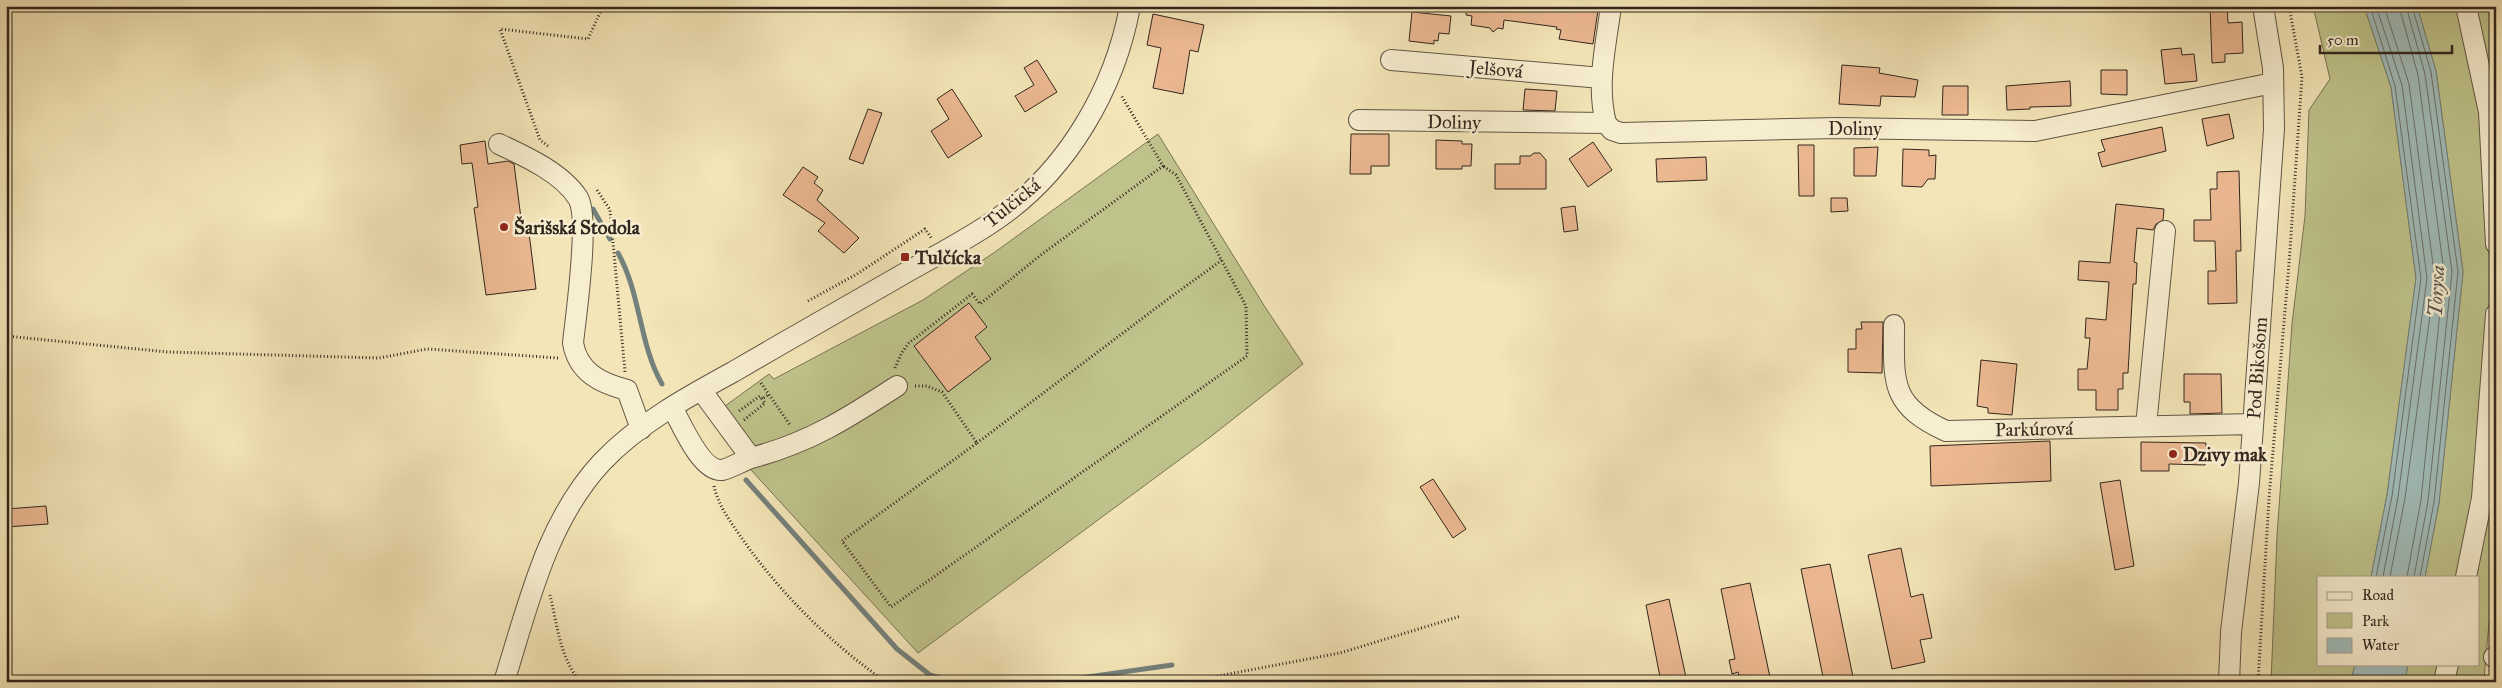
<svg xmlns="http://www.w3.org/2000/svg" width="2502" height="688" font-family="'IM FELL Great Primer',serif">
<rect width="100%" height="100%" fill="#f3e5b7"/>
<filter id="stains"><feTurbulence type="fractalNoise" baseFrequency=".004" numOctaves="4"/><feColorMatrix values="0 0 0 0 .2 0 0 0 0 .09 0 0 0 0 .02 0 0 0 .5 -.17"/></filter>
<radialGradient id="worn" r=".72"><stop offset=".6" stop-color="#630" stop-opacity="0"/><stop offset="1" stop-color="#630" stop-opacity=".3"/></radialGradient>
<path fill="#bfc38b" stroke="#787454" d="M 2313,6 L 2364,6 L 2391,87 L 2416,278 L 2387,495 L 2371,577 L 2318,577 L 2318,664 L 2355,664 L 2351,682 L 2271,682 L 2277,536 L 2292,324 L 2305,216 L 2309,110 L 2330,79 Z
M 2417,6 L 2496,6 L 2496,598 L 2489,623 L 2484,679 L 2405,680 L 2408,664 L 2478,664 L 2478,577 L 2425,577 L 2439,503 L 2463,272 L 2436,71 Z
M 1158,134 L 1265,307 L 1303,364 L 1209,438 L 918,653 L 752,471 L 710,417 L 769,374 L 774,379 L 923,300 L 995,252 Z"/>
<path fill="#a0bcb9" stroke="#74807b" d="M 2364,6 L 2417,6 L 2436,71 L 2463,272 L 2439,503 L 2425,577 L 2371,577 L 2387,495 L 2416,278 L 2391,87 Z
M 2355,664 L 2408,664 L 2405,682 L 2351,682 Z"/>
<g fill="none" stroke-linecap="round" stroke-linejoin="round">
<path stroke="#69716c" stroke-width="1" d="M 2370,6 L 2395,86 L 2421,278 L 2392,496 L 2376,577
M 2376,6 L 2402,85 L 2427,278 L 2398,497 L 2383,577
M 2384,6 L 2409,84 L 2435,279 L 2405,498 L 2390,577
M 2399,6 L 2418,75 L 2444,272 L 2421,500 L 2407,577
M 2406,6 L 2425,74 L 2452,272 L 2428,501 L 2414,577
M 2412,6 L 2431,72 L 2458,272 L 2434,502 L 2420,577"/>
<path stroke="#74807b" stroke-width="5" d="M 593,209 L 610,239
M 618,253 C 641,294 639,344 662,384
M 746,480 L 897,649 L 930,675 L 953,682
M 1053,682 L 1172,665"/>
</g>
<path fill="#ebb891" stroke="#32261e" d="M 1467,6 L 1588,6 L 1588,9 L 1598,10 L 1593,44 L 1559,39 L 1561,30 L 1556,29 L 1557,27 L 1504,20 L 1503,29 L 1498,28 L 1493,32 L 1490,28 L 1471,25 L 1472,16 L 1466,15 Z
M 2210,6 L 2227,6 L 2228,23 L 2242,22 L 2243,53 L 2225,54 L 2225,62 L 2212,63 Z
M 1412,12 L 1451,16 L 1449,34 L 1439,33 L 1438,41 L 1434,40 L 1434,44 L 1409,41 Z
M 1153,14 L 1204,25 L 1198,52 L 1190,50 L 1183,94 L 1153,88 L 1161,48 L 1147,45 Z
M 2181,48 L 2182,55 L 2194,54 L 2197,81 L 2165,84 L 2161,50 Z
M 1037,60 L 1057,92 L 1025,112 L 1015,96 L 1034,85 L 1024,68 Z
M 1842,65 L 1880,68 L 1879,73 L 1918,80 L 1915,97 L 1881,96 L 1880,106 L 1839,104 Z
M 2101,70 L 2127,70 L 2127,95 L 2101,94 Z
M 2070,81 L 2071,106 L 2030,107 L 2030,109 L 2007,110 L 2006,86 Z
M 1943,86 L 1968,86 L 1968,115 L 1942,115 Z
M 952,89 L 982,136 L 948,158 L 931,131 L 949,119 L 937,99 Z
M 1525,89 L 1557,91 L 1555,111 L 1523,110 Z
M 868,109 L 882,113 L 863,164 L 849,159 Z
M 2229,114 L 2234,138 L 2207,146 L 2202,119 Z
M 2162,127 L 2166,151 L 2102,167 L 2098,153 L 2105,151 L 2101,140 Z
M 1351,134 L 1389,134 L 1389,166 L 1371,166 L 1371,174 L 1350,174 Z
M 1436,140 L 1462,141 L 1462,144 L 1472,144 L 1471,166 L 1462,166 L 1462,169 L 1436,169 Z
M 485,141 L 488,164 L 508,161 L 514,164 L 522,226 L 528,225 L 536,289 L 486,295 L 474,208 L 478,207 L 472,163 L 462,164 L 460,145 Z
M 1593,142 L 1612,170 L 1588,187 L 1569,159 Z
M 1798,145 L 1814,145 L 1814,196 L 1799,196 Z
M 1878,147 L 1876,176 L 1854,176 L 1854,148 Z
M 1903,149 L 1929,150 L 1929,156 L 1936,155 L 1935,179 L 1928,179 L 1922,187 L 1902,186 Z
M 1534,153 L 1540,153 L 1546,160 L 1546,189 L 1495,189 L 1495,164 L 1520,164 L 1520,156 L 1530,156 Z
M 1706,157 L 1707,180 L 1657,182 L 1656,159 Z
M 803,167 L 818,177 L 814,183 L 823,190 L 817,200 L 859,238 L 844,253 L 818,231 L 825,223 L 783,195 Z
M 2239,171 L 2241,251 L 2236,251 L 2237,303 L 2208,304 L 2208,271 L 2216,271 L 2215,241 L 2194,241 L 2194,220 L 2211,220 L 2210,189 L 2217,189 L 2217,172 Z
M 1831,198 L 1847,198 L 1848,211 L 1831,212 Z
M 2116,204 L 2164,209 L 2163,220 L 2156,224 L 2153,230 L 2137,228 L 2134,262 L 2137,263 L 2136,284 L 2133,284 L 2128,373 L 2123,373 L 2123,389 L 2118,389 L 2118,410 L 2096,410 L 2096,390 L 2078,390 L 2078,369 L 2087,369 L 2090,338 L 2085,338 L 2086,318 L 2106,320 L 2109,282 L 2078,280 L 2079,261 L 2110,263 Z
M 1575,206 L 1578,230 L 1564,232 L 1561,208 Z
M 969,303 L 987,327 L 975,337 L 991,359 L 948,392 L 914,346 Z
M 1861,322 L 1883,322 L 1882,373 L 1848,372 L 1848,349 L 1856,349 L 1856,329 L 1862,329 Z
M 1981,360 L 2017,364 L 2012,415 L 1988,413 L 1988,408 L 1977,406 Z
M 2184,374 L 2221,374 L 2222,413 L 2190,414 L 2190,402 L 2184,402 Z
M 2050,441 L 2051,481 L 1931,486 L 1930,446 Z
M 2141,442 L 2206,443 L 2205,465 L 2169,464 L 2169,471 L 2141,471 Z
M 1433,479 L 1466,529 L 1453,538 L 1420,487 Z
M 2120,480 L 2134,566 L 2115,570 L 2100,483 Z
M 46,506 L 48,524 L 6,527 L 6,509 Z
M 1901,548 L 1911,597 L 1923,594 L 1932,638 L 1920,640 L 1925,662 L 1892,669 L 1868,555 Z
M 1830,564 L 1854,682 L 1824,682 L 1801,569 Z
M 1750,583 L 1771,682 L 1740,682 L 1738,672 L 1732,674 L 1729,660 L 1735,659 L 1721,589 Z
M 1669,599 L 1687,682 L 1661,682 L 1646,605 Z"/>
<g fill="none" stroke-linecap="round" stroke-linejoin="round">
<defs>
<path id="minor" d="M 2466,6 L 2489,112 L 2496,244
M 1391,60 L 1602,78
M 1359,120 L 1606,123 L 1612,130 L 1621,133 L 1837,128 L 2035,131 L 2273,83
M 1606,123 C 1596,85 1606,45 1611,6
M 499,144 C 525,156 562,173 578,198 C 590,218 576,315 573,343 C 578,372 600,383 627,390 L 641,429
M 1894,325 C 1894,381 1889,405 1946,431 L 2253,424
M 701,390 L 751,458 C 809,443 848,418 897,386
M 672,407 C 681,423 701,472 722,470 C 731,468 742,461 751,458
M 2146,426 L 2165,231
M 2466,577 L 2482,498 L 2496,314
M 2494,657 L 2496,656
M 504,682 C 528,606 546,522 602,462 C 638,424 687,397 733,372 C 786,341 839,311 893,280 C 927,260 964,242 997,219 C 1067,171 1115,89 1130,6
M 2229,682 L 2231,632 L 2249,483 L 2274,129 L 2273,68 L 2263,6
M 2444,682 L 2448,664"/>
</defs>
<use href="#minor" stroke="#625644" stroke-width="22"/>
<path stroke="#32261e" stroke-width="3" stroke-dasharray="1 2.5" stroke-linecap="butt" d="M 548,146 L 540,140 L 500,29 L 588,39 L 603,6
M 597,190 L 610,210 L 625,372
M 528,228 L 565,224
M 808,301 L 857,274 L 925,229 L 932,239
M 6,336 L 168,352 L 379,358 L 427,349 L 558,358
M 895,368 L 902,352 L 909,343 L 972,294 L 980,304 L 1042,254 L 1163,166 L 1121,95
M 761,383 L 790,425
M 915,386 L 927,386 L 942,392 L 977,443 L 842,541 L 891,607 L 1247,356 L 1246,306 L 1176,175 L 1163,166
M 739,411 L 760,396 L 762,399 L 769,394
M 744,420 L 765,403 L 762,399
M 977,443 L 1168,299 L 1222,260
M 714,486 C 718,505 730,521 741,537 C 780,593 830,643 886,682
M 550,595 C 557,623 560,660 581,682
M 1186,682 L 1340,653 L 1461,616
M 2258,682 L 2269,498 L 2289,264 L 2302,77 L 2289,6"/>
<use href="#minor" stroke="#f7eed0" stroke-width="20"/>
</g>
<g fill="#8f2418" stroke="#f7eed0" stroke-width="2">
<circle cx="504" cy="227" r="5"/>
<rect x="900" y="252" width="10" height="10" rx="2.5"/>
<circle cx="2173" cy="454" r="5"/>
</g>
<g text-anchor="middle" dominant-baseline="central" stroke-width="5" stroke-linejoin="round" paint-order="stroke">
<g font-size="19" fill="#32261e" stroke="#f7eed0">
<text transform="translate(1496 69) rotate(5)">Jelšová</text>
<text transform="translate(1454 122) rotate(1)">Doliny</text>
<text x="1855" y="128">Doliny</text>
<text transform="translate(1012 203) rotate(-39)">Tulčická</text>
<text transform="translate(2257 368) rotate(-86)">Pod Bikošom</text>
<text transform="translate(2034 429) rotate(-1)">Parkúrová</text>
</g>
<g font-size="19" font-weight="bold" fill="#32261e" stroke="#f7eed0" text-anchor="start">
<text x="514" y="227">Šarišská Stodola</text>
<text x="915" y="257">Tulčícka</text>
<text x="2183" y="454">Dzivy mak</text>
</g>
<g font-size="20" font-style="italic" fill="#53534c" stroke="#f7eed0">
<text transform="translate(2436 291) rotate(-87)">Torysa</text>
</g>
</g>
<rect width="2502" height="688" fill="none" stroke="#f3e5b7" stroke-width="25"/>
<rect x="8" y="8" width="2487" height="673" fill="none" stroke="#32261e" stroke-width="2.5"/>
<rect x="12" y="12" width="2477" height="663" fill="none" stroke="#32261e"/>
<rect x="2317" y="576" width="162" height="90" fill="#f7eed0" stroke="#a89e89"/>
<rect x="2327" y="592" width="25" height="8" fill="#f7eed0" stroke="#a89e89"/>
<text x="2362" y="600" font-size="15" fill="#32261e">Road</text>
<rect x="2327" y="613" width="25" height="15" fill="#bfc38b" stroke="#a89e89"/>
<text x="2362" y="626" font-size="15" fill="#32261e">Park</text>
<rect x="2327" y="638" width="25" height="15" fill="#a0bcb9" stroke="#a89e89"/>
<text x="2362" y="650" font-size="15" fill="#32261e">Water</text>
<path d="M2320 45v8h132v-8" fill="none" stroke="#32261e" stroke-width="2.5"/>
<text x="2327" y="45" font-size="15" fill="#32261e" stroke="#f7eed0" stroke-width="4" paint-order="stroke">50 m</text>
<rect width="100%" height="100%" filter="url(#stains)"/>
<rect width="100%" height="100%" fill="url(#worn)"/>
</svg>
